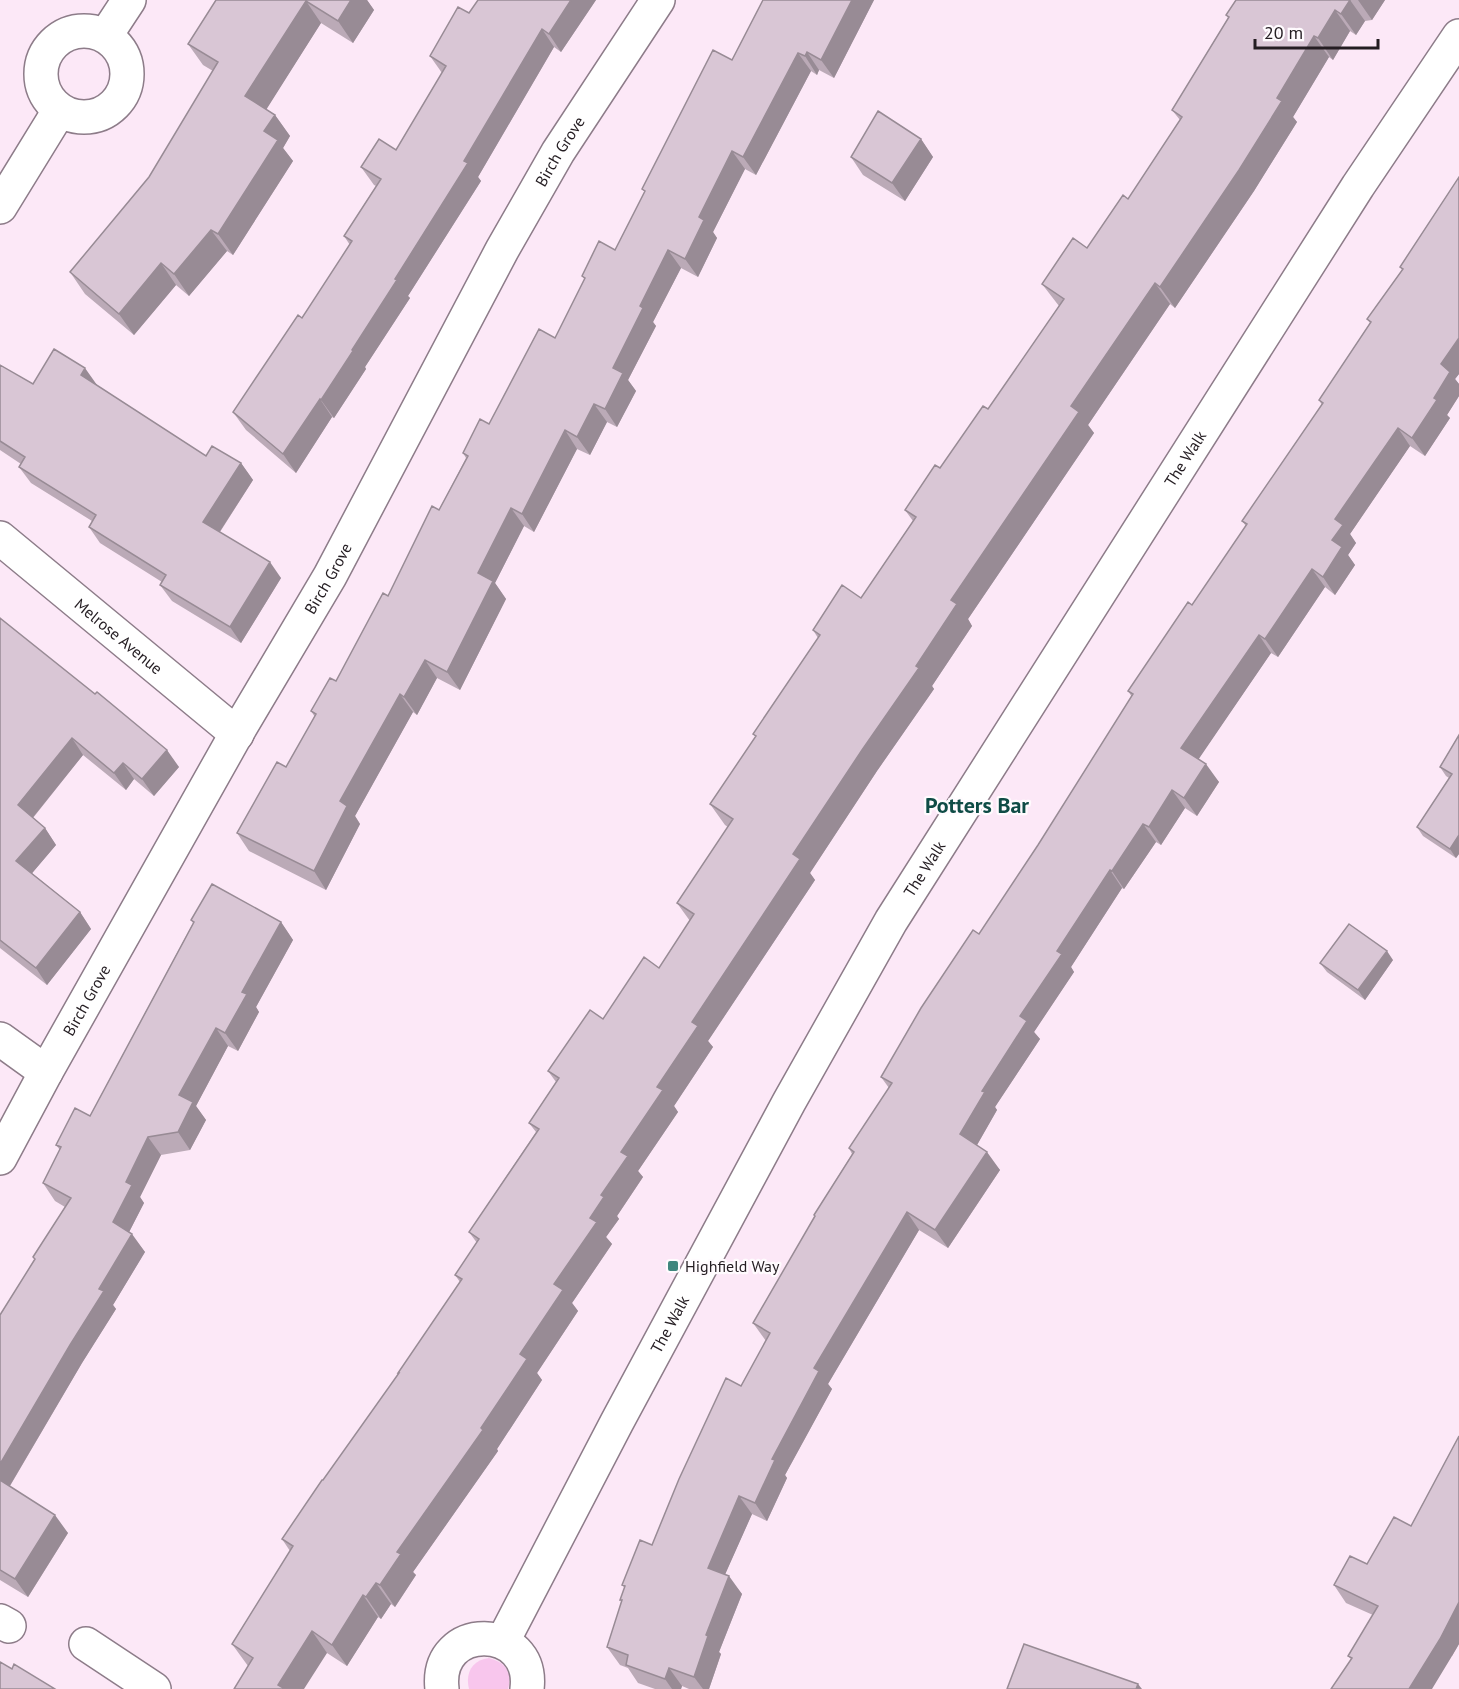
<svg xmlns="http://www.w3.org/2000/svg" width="1459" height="1689" font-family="'PT Sans',sans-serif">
<rect width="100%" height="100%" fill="#fce8f7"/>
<path fill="#f8c6ed" d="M 489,1658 C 505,1662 513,1672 508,1689 L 469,1689 C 465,1673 472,1660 489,1658 Z"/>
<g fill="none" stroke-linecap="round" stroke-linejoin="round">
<defs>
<g id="minor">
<circle cx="84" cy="74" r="43"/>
<path d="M 106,35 L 129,0"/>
<path d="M 0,207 L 59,111"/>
<path id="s1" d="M 0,538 L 237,734"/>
<path d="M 0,1039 L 46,1072"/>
<path id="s2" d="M 0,1158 L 46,1072 L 234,738 L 330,576 L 502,250 L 558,152 L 658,0"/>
<path d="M 0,1621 L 9,1626"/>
<path id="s3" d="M 503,1641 L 617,1422 L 789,1102 L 891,921 L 1358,186 L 1459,36"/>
<path d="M 86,1644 L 154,1689"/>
<path d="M 442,1689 C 434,1621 535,1623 527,1689"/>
</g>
</defs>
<use href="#minor" stroke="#8d7c89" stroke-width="36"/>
<use href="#minor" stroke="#fff" stroke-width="33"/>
</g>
<path fill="#bbaab7" d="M 216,0 L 367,0 L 374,10 L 353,43 L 321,23 L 266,109 L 275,115 L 290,136 L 283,148 L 293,161 L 233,255 L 227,251 L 189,296 L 176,285 L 134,335 L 85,294 L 70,272 L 149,177 L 213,71 L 203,65 L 188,44 Z
M 596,0 L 561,52 L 554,47 L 478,177 L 481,181 L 408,296 L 410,298 L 365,367 L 366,369 L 334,418 L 332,417 L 296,473 L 246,430 L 233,412 L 302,318 L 350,245 L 344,236 L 376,186 L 374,185 L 361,167 L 396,150 L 442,73 L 430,56 L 469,13 Z
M 763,0 L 874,0 L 834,78 L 819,70 L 817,75 L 811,71 L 756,175 L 745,169 L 713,232 L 717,238 L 698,277 L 681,268 L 653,322 L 656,326 L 628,380 L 636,391 L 617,427 L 607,422 L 590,455 L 577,449 L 534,532 L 524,526 L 495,583 L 506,599 L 460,690 L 437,678 L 417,715 L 413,712 L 355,816 L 360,824 L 326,890 L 249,851 L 237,833 L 286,767 L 315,717 L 311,711 L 336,681 L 388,596 L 439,510 L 466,458 L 463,453 L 489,424 L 555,338 L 585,280 L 582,276 L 615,250 L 645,192 L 642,189 L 732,60 Z
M 1236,0 L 1385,0 L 1372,20 L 1365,21 L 1356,35 L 1350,31 L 1333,60 L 1329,57 L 1293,117 L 1297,122 L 1254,191 L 1175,308 L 1170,304 L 1088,425 L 1094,433 L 968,619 L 972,626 L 932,686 L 934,689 L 877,771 L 810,873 L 815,880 L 708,1041 L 713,1047 L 674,1106 L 678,1112 L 638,1171 L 643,1177 L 617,1216 L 619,1219 L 606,1237 L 612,1244 L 572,1303 L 578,1311 L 537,1373 L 542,1380 L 497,1449 L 498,1451 L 413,1572 L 416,1575 L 395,1607 L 391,1604 L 381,1619 L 378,1617 L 347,1666 L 327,1653 L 248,1666 L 232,1644 L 290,1551 L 282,1539 L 399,1374 L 460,1282 L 455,1275 L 477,1243 L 469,1232 L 536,1132 L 529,1123 L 556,1082 L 548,1071 L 603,1019 L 659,968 L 690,921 L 677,903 L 728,827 L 725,825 L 710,804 L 756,737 L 753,734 L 818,638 L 813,630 L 861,598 L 913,521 L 905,510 L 988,409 L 1059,306 L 1042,284 L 1087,248 L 1128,199 L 1180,120 L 1172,110 L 1228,18 L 1226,15 Z
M 921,139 L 933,157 L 905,201 L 863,175 L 851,157 Z
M 1459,177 L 1459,374 L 1455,379 L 1459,384 L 1459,396 L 1447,415 L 1450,418 L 1425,456 L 1410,446 L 1350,534 L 1356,543 L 1348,555 L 1355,565 L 1335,595 L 1325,587 L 1278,657 L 1271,653 L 1198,759 L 1219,782 L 1197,816 L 1185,808 L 1161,845 L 1156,842 L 1124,889 L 1122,888 L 1071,967 L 1074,972 L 1034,1032 L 1040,1039 L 995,1107 L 997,1110 L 977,1145 L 1000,1170 L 948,1248 L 919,1230 L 828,1384 L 832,1389 L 785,1475 L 787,1478 L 767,1521 L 752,1514 L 725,1574 L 742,1594 L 719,1652 L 721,1654 L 709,1689 L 689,1689 L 682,1686 L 681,1689 L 655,1689 L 638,1683 L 628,1668 L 620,1665 L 607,1647 L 622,1602 L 620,1600 L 625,1588 L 622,1585 L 652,1545 L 766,1341 L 753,1323 L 815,1217 L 814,1215 L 852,1154 L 849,1148 L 889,1088 L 881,1077 L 979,934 L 1038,845 L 1132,697 L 1128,691 L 1192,605 L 1246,526 L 1242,521 L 1322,405 L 1319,400 L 1370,323 L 1367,319 L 1402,270 L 1400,267 Z
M 0,365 L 33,384 L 97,385 L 96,385 L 206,456 L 241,463 L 253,480 L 220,532 L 281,578 L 241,643 L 172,601 L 160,585 L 162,582 L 100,543 L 89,527 L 92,521 L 31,483 L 19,467 L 21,464 L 0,450 Z
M 0,618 L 179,767 L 154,796 L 134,779 L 126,790 L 83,755 L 33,818 L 45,828 L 56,845 L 32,873 L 80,912 L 91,929 L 47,985 L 0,948 Z
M 1459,735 L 1459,854 L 1456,858 L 1423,836 L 1417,827 L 1449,778 L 1446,776 L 1440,767 Z
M 191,920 L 281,922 L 293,940 L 256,1007 L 259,1012 L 238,1051 L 228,1046 L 196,1106 L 206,1120 L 190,1150 L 161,1155 L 140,1197 L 144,1203 L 129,1232 L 145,1252 L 113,1305 L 116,1309 L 82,1363 L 10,1486 L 68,1533 L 28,1597 L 0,1580 L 0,1315 L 35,1260 L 33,1257 L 65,1207 L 55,1201 L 43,1183 L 60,1150 L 56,1145 L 90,1116 L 193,923 Z
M 1393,960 L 1365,1000 L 1327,972 L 1320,963 Z
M 1459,1436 L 1459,1644 L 1452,1656 L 1351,1659 L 1348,1656 L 1373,1615 L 1346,1603 L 1334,1585 L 1367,1564 L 1411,1526 Z"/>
<path fill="#988b95" d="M 351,0 L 367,0 L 374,10 L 353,43 L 338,21 Z
M 571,0 L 596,0 L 561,52 L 549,34 Z
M 852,0 L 874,0 L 834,78 L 821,60 Z
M 1350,0 L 1365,21 L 1356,35 L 1341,14 Z
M 1358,0 L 1385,0 L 1372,20 Z
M 306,1 L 321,23 L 261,118 L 245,96 Z
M 1335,10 L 1350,31 L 1333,60 L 1318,38 Z
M 542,29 L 554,47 L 478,177 L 481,181 L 408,296 L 410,298 L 365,367 L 366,369 L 334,418 L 321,400 L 395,279 Z
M 1314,36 L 1329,57 L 1293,117 L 1297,122 L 1254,191 L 1175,308 L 1160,287 Z
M 807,52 L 819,70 L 817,75 L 805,56 Z
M 798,53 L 811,71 L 756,175 L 743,157 Z
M 275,115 L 290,136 L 283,148 L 293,161 L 233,255 L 218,234 L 264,131 Z
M 921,139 L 933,157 L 905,201 L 892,183 Z
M 732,151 L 745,169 L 713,232 L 717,238 L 698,277 L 685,259 L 699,217 Z
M 211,230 L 227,251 L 189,296 L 174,274 Z
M 668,250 L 681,268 L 653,322 L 656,326 L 628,380 L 636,391 L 617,427 L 605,409 L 613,368 L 640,306 Z
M 161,263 L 176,285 L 134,335 L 119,314 Z
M 1155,283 L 1170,304 L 1088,425 L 1094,433 L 968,619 L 972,626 L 932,686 L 934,689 L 877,771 L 810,873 L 815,880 L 708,1041 L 713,1047 L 674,1106 L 678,1112 L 638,1171 L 643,1177 L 617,1216 L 619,1219 L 606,1237 L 612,1244 L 572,1303 L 578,1311 L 537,1373 L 542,1380 L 497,1449 L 498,1451 L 413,1572 L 416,1575 L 395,1607 L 380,1585 L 397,1552 L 481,1428 L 520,1354 L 554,1284 L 601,1195 L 621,1152 L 692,1022 L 793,854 L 916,666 L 951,600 L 1071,406 Z
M 1459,338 L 1459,374 L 1455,379 L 1459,384 L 1459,396 L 1447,415 L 1450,418 L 1425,456 L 1412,438 L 1434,398 L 1441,364 Z
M 85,368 L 97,385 L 92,392 L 81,375 Z
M 320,399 L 332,417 L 296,473 L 283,454 Z
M 594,404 L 607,422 L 590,455 L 577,437 Z
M 1398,428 L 1410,446 L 1350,534 L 1356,543 L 1348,555 L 1355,565 L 1335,595 L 1323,577 L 1332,540 L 1335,519 Z
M 565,430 L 577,449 L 534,532 L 522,514 Z
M 241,463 L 253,480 L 215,539 L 203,522 Z
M 511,508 L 524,526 L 495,583 L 506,599 L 460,690 L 447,672 L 478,573 Z
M 270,562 L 281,578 L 241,643 L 230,627 Z
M 1312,569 L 1325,587 L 1278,657 L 1265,639 Z
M 1259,635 L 1271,653 L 1194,766 L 1181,748 Z
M 425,660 L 437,678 L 417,715 L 404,697 Z
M 400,694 L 413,712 L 355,816 L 360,824 L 326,890 L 314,871 L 340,801 Z
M 72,738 L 83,755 L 30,821 L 18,805 Z
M 167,750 L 179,767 L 154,796 L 142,779 Z
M 123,763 L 134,779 L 126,790 L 114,773 Z
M 1206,764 L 1219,782 L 1197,816 L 1184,798 Z
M 1172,790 L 1185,808 L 1161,845 L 1149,827 Z
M 1143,824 L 1156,842 L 1124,889 L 1112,871 Z
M 45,828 L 56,845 L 28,878 L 16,861 Z
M 1459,835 L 1459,854 L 1456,858 L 1450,849 Z
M 1110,870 L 1122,888 L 1071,967 L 1074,972 L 1034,1032 L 1040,1039 L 995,1107 L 997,1110 L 973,1152 L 960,1134 L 1020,1016 L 1057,951 Z
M 80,912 L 91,929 L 47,985 L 36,968 Z
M 281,922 L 293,940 L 256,1007 L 259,1012 L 238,1051 L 225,1033 L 242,992 Z
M 1387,951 L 1393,960 L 1365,1000 L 1358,990 Z
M 216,1028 L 228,1046 L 196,1106 L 206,1120 L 190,1150 L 178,1132 L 179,1095 Z
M 148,1137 L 161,1155 L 140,1197 L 144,1203 L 125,1240 L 113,1222 L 126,1182 Z
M 987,1152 L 1000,1170 L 948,1248 L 935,1230 Z
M 907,1212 L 919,1230 L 828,1384 L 832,1389 L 785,1475 L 787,1478 L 767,1521 L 755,1503 L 772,1459 L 814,1368 Z
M 132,1234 L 145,1252 L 113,1305 L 116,1309 L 82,1363 L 5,1494 L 0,1486 L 0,1464 L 99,1289 Z
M 739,1496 L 752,1514 L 720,1586 L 708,1568 Z
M 55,1515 L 68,1533 L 28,1597 L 15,1579 Z
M 729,1576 L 742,1594 L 719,1652 L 721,1654 L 709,1689 L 703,1689 L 694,1677 L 706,1635 Z
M 376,1583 L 391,1604 L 381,1619 L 366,1597 Z
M 363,1595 L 378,1617 L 347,1666 L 332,1645 Z
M 1459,1602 L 1459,1644 L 1452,1656 L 1432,1689 L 1409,1689 Z
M 312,1631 L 327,1653 L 304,1689 L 281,1689 L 278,1685 Z
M 669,1668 L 682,1686 L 681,1689 L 672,1689 L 665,1679 Z
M 1138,1684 L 1142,1689 L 1136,1689 Z"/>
<path fill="#d9c6d5" stroke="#988b95" stroke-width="1.5" d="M 216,0 L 351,0 L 338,21 L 306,1 L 245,96 L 275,115 L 264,131 L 278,140 L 218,234 L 211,230 L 174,274 L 161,263 L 119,314 L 70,272 L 149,177 L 218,62 L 188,44 Z
M 478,0 L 571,0 L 549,34 L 542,29 L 464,161 L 468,163 L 395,279 L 397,280 L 352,350 L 353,351 L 321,400 L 320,399 L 283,454 L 233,412 L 298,315 L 302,318 L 352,241 L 344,236 L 381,179 L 361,167 L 379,139 L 396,150 L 446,66 L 430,56 L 458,7 L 469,13 Z
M 763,0 L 852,0 L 821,60 L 807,52 L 805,56 L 798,53 L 743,157 L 732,151 L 699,217 L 704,220 L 685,259 L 668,250 L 640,306 L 643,308 L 613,368 L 623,373 L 605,409 L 594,404 L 577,437 L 565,430 L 522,514 L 511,508 L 478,573 L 493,581 L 447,672 L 425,660 L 404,697 L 400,694 L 340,801 L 347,806 L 314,871 L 237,833 L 277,762 L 286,767 L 316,714 L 311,711 L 330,678 L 336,681 L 383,593 L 388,596 L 432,506 L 439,510 L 468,456 L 463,453 L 480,419 L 489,424 L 539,329 L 555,338 L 585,278 L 582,276 L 599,241 L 615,250 L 645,191 L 642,189 L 713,50 L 732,60 Z
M 1236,0 L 1350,0 L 1341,14 L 1335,10 L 1318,38 L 1314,36 L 1277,98 L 1282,101 L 1239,170 L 1160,287 L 1155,283 L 1071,406 L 1079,412 L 951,600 L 957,604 L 916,666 L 919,668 L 862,750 L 793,854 L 800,859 L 692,1022 L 698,1026 L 657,1087 L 663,1090 L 621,1152 L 628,1156 L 601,1195 L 604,1197 L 590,1218 L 597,1222 L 554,1284 L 563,1290 L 520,1354 L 527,1359 L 481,1428 L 483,1430 L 397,1552 L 401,1554 L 380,1585 L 376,1583 L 366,1597 L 363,1595 L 332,1645 L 312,1631 L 278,1685 L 285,1689 L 234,1689 L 253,1658 L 232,1644 L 293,1546 L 282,1539 L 322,1480 L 323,1480 L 399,1373 L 398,1373 L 462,1279 L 455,1275 L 479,1239 L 469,1232 L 539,1129 L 529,1123 L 559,1078 L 548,1071 L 590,1010 L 603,1019 L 644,957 L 659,968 L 694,914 L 677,903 L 733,819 L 710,804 L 756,736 L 753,734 L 820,635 L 813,630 L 842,585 L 861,598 L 916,517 L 905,510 L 935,465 L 940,468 L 983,406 L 988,409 L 1064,299 L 1042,284 L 1073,238 L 1087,248 L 1123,195 L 1128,199 L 1182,117 L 1172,110 L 1229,17 L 1226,15 Z
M 878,111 L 921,139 L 892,183 L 851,157 Z
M 1459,177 L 1459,338 L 1441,364 L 1450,372 L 1434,398 L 1437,400 L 1412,438 L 1398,428 L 1335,519 L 1343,525 L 1332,540 L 1342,547 L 1323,577 L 1312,569 L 1265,639 L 1259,635 L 1181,748 L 1206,764 L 1184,798 L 1172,790 L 1149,827 L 1143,824 L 1112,871 L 1110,870 L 1057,951 L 1062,954 L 1020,1016 L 1027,1021 L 982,1091 L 985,1092 L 960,1134 L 987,1152 L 935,1230 L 907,1212 L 814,1368 L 819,1371 L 772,1459 L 775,1460 L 755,1503 L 739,1496 L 708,1568 L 729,1576 L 706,1635 L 708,1636 L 694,1677 L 669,1668 L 665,1679 L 626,1665 L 628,1655 L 607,1647 L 622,1600 L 620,1600 L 625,1586 L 622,1585 L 640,1540 L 652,1545 L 679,1479 L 726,1378 L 741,1386 L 770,1333 L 753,1323 L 815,1216 L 814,1215 L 854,1152 L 849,1148 L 892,1083 L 881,1077 L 921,1008 L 973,930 L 979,934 L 1038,845 L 1133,694 L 1128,691 L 1188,602 L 1192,605 L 1247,524 L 1242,521 L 1323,403 L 1319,400 L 1371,322 L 1367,319 L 1403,269 L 1400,267 Z
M 54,349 L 85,368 L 81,375 L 206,456 L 212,446 L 241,463 L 203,522 L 270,562 L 230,627 L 160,585 L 166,575 L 89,527 L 96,515 L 19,467 L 25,457 L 0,441 L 0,365 L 33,384 Z
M 0,618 L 95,694 L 97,692 L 167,750 L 142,779 L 123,763 L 114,773 L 72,738 L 18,805 L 45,828 L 16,861 L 80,912 L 36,968 L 0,940 Z
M 1459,735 L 1459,835 L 1450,849 L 1417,827 L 1452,774 L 1440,767 Z
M 212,884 L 281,922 L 242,992 L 247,994 L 225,1033 L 216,1028 L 179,1095 L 193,1102 L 178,1132 L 148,1137 L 126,1182 L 132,1185 L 113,1222 L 132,1234 L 99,1289 L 104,1291 L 70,1345 L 0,1464 L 0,1315 L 35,1259 L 33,1257 L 71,1198 L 43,1183 L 61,1147 L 56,1145 L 75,1108 L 90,1116 L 194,922 L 191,920 Z
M 1349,924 L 1387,951 L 1358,990 L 1320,963 Z
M 1459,1436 L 1459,1602 L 1440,1639 L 1409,1689 L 1331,1689 L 1352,1658 L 1348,1656 L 1378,1606 L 1334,1585 L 1350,1556 L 1367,1564 L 1394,1517 L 1411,1526 Z
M 0,1480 L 55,1515 L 15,1579 L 0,1570 Z
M 1024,1644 L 1138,1684 L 1136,1689 L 1007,1689 Z
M 0,1662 L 12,1669 L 14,1664 L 55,1689 L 0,1689 Z"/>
<rect fill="#40867e" stroke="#fffbfe" stroke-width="2" x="667" y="1260" width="12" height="12" rx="3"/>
<g text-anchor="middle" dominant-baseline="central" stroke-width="4.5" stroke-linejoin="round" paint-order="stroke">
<g font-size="16" fill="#241d22" stroke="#fffbfe">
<text stroke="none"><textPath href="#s2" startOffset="1152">Birch Grove</textPath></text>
<text stroke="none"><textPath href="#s3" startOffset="1366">The Walk</textPath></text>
<text stroke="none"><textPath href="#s2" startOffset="666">Birch Grove</textPath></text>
<text stroke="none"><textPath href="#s1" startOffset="154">Melrose Avenue</textPath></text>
<text stroke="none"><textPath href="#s3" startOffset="880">The Walk</textPath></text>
<text stroke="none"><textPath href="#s2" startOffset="180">Birch Grove</textPath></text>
<text stroke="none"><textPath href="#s3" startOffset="358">The Walk</textPath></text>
</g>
<g font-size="16" fill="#241d22" stroke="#fffbfe" text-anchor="start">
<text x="685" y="1266">Highfield Way</text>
</g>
<g font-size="22" font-weight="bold" fill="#0f4c46" stroke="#fffbfe">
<text x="977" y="805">Potters Bar</text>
</g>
</g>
<path d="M1255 39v9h123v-9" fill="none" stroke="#241d22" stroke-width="3"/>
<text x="1264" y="39" font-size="18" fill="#241d22" stroke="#fffbfe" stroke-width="4.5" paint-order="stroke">20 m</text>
</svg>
